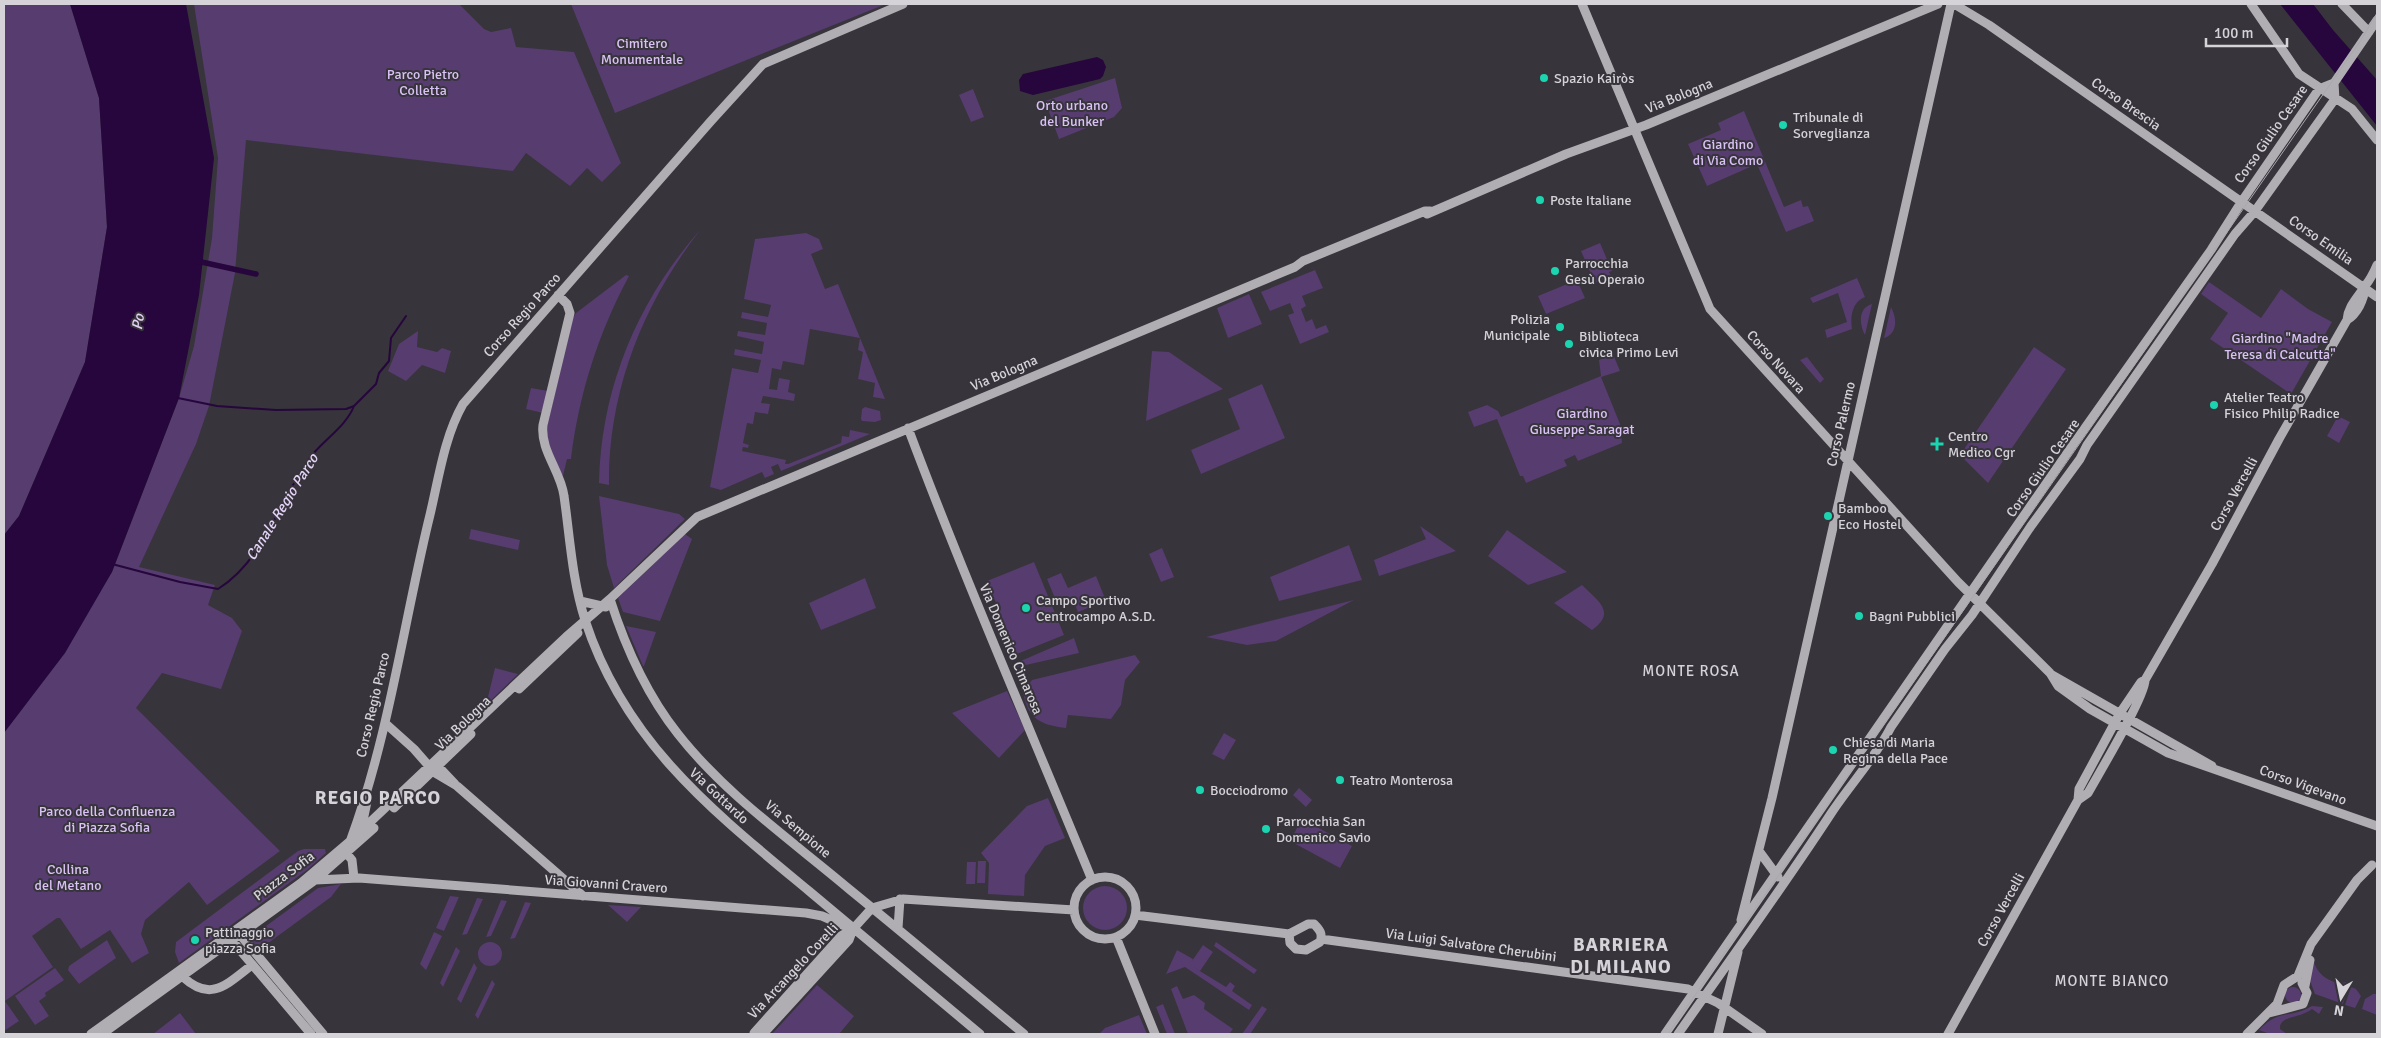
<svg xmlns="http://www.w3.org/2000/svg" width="2381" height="1038" font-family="Signika,sans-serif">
<rect width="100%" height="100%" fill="#37343b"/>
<path fill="#563c6f" d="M 4,4 L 70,4 L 99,98 L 107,227 L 85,362 L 19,516 L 4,535 Z
M 194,4 L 459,4 L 484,29 L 491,32 L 511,28 L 516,47 L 574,52 L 621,163 L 602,182 L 587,168 L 570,186 L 526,153 L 513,171 L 246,140 L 235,273 L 209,406 L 196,444 L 139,567 L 215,585 L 208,605 L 232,618 L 242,631 L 221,689 L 162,673 L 136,708 L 280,851 L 207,905 L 189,882 L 145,920 L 141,934 L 149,953 L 132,963 L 110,930 L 81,949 L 60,918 L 57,918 L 32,936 L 53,967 L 5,1001 L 19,1021 L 4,1031 L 4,732 L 112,572 L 179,398 L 194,346 L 212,238 L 218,158 Z
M 571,4 L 886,4 L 615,113 Z
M 1115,78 L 1122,108 L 1114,117 L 1059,139 L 1045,101 Z
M 973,89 L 984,117 L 971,122 L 959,95 Z
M 1744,111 L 1784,207 L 1801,200 L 1803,207 L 1808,206 L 1814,221 L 1786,232 L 1757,164 L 1707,186 L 1688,144 L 1721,130 L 1718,123 Z
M 701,229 C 644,302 608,390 609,485 L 599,483 C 601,387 638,300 701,229 Z
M 806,233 L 819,239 L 823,249 L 811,254 L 825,289 L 838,284 L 885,399 L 873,397 L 875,383 L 858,379 L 863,352 L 858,350 L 860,338 L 810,329 L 804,365 L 783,361 L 781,370 L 772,368 L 769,389 L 777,390 L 779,378 L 790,380 L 788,392 L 795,394 L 794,401 L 763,396 L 761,403 L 770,404 L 768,414 L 755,412 L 753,424 L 747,423 L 743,443 L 749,445 L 748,448 L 743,447 L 742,451 L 786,460 L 785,464 L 788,464 L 841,443 L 842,436 L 849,437 L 850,430 L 870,434 L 781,471 L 778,464 L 771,467 L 774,474 L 765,478 L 762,472 L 721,490 L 710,487 L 732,368 L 758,373 L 761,360 L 734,355 L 735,349 L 762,354 L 764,342 L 737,336 L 738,331 L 765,335 L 767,323 L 741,318 L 742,312 L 768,317 L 771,305 L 744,299 L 755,239 Z
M 1600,243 L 1612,271 L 1609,272 L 1611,276 L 1595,283 L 1581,251 Z
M 1315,270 L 1323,288 L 1302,296 L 1306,306 L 1301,309 L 1306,322 L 1312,319 L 1316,329 L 1326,325 L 1329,332 L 1300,344 L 1288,315 L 1294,313 L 1290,303 L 1270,311 L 1261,292 Z
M 626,275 L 629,276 C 598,334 579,394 571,459 L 567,459 L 563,476 L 549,447 L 546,431 L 573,318 L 576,313 Z
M 1857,278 L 1865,297 C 1852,302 1850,317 1852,329 L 1827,338 L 1825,330 L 1847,322 L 1838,293 L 1813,303 L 1810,298 Z
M 1577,280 L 1585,298 L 1546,314 L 1538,296 Z
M 2209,282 L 2261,318 L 2281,289 L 2308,309 L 2332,322 L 2291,394 L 2210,339 L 2228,313 L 2201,294 Z
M 1249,294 L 1262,324 L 1228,338 L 1217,308 Z
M 1872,304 L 1865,335 C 1859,324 1858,308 1872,304 Z
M 1891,307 C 1897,318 1898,334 1884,338 Z
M 418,331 L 417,347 L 437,352 L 442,348 L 451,351 L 445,373 L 422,365 L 406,381 L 388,371 L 399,344 Z
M 2034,347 L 2066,369 L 1988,483 L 1960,455 Z
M 1152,351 L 1169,352 L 1223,389 L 1146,421 Z
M 1613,354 L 1620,371 L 1601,377 L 1620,424 L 1622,443 L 1578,461 L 1575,455 L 1564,460 L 1567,466 L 1526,483 L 1523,476 L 1520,476 L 1497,419 L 1474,427 L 1468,412 L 1487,405 L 1498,411 L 1501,417 L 1601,376 L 1599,360 Z
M 1807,357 L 1824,379 L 1820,383 L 1800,360 Z
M 1262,384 L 1285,438 L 1201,474 L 1191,450 L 1240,429 L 1228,399 Z
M 531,388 L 548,391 L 543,413 L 526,409 Z
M 865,407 L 880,411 L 881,420 L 875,422 L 862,421 L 861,419 L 862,409 Z
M 2338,416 L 2350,422 L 2339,443 L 2327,436 Z
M 599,496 L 679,514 L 685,519 L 614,588 L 607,565 Z
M 1420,526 L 1456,551 L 1379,576 L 1374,560 L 1426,539 Z
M 471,529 L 520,540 L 518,550 L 469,539 Z
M 1507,530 L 1567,572 L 1528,585 L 1488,556 Z
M 685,534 L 692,539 L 660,621 L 623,612 L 618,598 Z
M 1349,545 L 1362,580 L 1279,601 L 1270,577 Z
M 1162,548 L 1174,577 L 1161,582 L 1149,554 Z
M 1034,562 L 1064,635 L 1017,654 L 987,581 Z
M 1061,573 L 1068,588 L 1096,576 L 1106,601 L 1078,612 L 1072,597 L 1057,603 L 1047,579 Z
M 865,578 L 876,608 L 821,630 L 809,603 Z
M 1582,585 C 1598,601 1617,612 1592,630 L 1554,603 Z
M 1354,600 L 1276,641 L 1247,645 L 1206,637 Z
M 626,626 L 656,632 L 644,666 L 643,666 Z
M 1074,638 L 1079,653 L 1017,667 L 1016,663 Z
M 1135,655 L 1140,662 L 1125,680 L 1121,705 L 1111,719 L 1068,715 L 1066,728 C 1041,725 1027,719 1023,691 L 1032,680 Z
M 495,668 L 518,674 L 486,705 Z
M 1007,691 L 1025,730 L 999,758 L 952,713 Z
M 1224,733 L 1236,740 L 1224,760 L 1212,754 Z
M 1299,788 L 1312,800 L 1306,807 L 1293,795 Z
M 1048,798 L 1065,838 L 1045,846 L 1025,875 L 1024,896 L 988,894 L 989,863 L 981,853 L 1027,806 Z
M 1302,819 L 1352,846 L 1340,868 L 1290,841 Z
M 304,849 L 325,849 L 326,853 L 307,870 L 179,963 L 175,952 L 176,942 L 298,851 Z
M 978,861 L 986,861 L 985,883 L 977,883 Z
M 967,862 L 976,862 L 975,884 L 966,884 Z
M 341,884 L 331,897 L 256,952 L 247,940 L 318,888 Z
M1083 908a22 22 0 1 1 44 0a22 22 0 1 1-44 0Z
M 450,896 L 459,897 L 444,931 L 436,928 Z
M 477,898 L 483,899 L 467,934 L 462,935 Z
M 501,900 L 507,901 L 491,936 L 486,937 Z
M 525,902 L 531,903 L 515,938 L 510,939 Z
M 608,905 L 641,907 L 627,922 Z
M 434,932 L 442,936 L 426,970 L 420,964 Z
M 107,940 L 116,958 L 79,984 L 68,970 L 69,966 Z
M478 954a12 12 0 1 1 24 0a12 12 0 1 1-24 0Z
M 1216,942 L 1257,970 L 1254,974 L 1214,946 Z
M 1203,945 L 1213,952 L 1200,971 L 1190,965 L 1226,987 L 1230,982 L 1235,986 L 1232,991 L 1252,1005 L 1249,1010 L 1185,967 L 1166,974 L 1177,950 L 1193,959 L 1192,961 Z
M 456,947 L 460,951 L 443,987 L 440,983 Z
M 2314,962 C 2318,977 2336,987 2350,981 L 2343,1004 L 2315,994 L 2310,981 Z
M 474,963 L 477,968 L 461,1003 L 457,999 Z
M 55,968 L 64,980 L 45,993 L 46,996 L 39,1001 L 49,1016 L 35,1025 L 15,996 Z
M 492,980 L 495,984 L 478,1019 L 475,1015 Z
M 817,985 L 854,1016 L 839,1034 L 772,1034 Z
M 1177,986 L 1183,999 L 1194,995 L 1205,1003 L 1204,1009 L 1233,1029 L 1229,1034 L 1188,1034 L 1171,989 Z
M2285 995a8 8 0 1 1 16 0a8 8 0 1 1-16 0Z
M 2351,987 L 2356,989 L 2361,996 L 2355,1008 L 2345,1005 Z
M 2373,994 L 2377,994 L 2377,1015 L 2362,1009 L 2365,999 Z
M 1163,1004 L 1175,1034 L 1167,1034 L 1156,1007 Z
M 1262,1006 L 1267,1009 L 1250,1034 L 1242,1034 Z
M 2312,1006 L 2323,1007 L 2319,1014 L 2312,1009 C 2300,1019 2279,1015 2280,1029 L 2287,1034 L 2270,1034 L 2259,1030 C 2280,1008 2290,1019 2312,1006 Z
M 180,1013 L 196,1034 L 210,1034 L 153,1034 Z
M 1139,1015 L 1147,1034 L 1099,1034 L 1105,1028 Z"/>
<path fill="#26063d" d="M 70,4 L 186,4 L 214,158 L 199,295 L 179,398 L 112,572 L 65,653 L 4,733 L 4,535 L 19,516 L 85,362 L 107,227 L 99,98 Z
M 2280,4 L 2313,4 L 2333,30 L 2377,80 L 2377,126 Z
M 1097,57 L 1103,60 L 1106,67 L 1103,76 L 1100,79 L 1033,95 L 1020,91 L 1019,80 L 1023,74 Z"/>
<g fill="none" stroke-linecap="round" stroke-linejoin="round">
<path stroke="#26063d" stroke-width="2" d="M 178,398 L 217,406 L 276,410 L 346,409 L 354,406 L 376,384 L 379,373 L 389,361 L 391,338 L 406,316
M 112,564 L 180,582 L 218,589 C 266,559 279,498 312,455 C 326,438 346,426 354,406"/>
<path stroke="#26063d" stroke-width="5.5" d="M 197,261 L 256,274"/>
<path stroke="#b0adb3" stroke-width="9" d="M 1582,4 L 1710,309 L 1958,582 L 2050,673 L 2058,686 L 2090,709 L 2168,753 L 2377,826
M 1954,4 L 1989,25 L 2377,297
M 2251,4 L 2299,74 L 2352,109 L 2377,140
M 2342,4 L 2369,32
M 1427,214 L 1566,154 L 1646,125 L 1938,4
M 558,295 L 567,304 L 570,313 L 543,425 C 540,451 561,471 564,496 C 570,538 572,579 585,620 C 625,743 714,812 809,891 C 866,939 923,987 980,1034
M 2347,320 C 2357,314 2364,300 2365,288
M 908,428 C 965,580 1030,729 1092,880
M 610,599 C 625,646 647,695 678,734 C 725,794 791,840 849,889 C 908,937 966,986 1024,1034
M 580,601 L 606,607
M 2052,675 L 2212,766
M 519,689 L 578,633
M 385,723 L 414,749 L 435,773 L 457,786 L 583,896
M 435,763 L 455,784
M 2078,800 L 2088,793 C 2098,775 2146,695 2145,680 L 2212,564 L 2279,439 L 2347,320 C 2348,306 2358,297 2365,286 C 2370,280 2374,272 2377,265
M 394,808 L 471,734
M 361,830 L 368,797
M 351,839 C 388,738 403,628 428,523 C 438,484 443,439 463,404 L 711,121 L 763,64 L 903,4
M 343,849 L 352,860 L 354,878
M 1759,851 L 1778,877
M1074 908a31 31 0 1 1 62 0a31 31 0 1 1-62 0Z
M 315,880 L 359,878 L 806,913 L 822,916 L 845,926
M 872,908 L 903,899 L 1074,910
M 1135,915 L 1289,934
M 1741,920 L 1772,798 L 1951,4
M 1308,924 L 1314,924 C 1320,930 1323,934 1320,942 L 1306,950 L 1296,949 L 1290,943 L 1289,934 Z
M 898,928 L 900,899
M 237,931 L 323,1034
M 229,937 L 311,1034
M 1116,937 L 1155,1034
M 1321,939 L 1688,989 L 1718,1003 L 1762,1034
M 183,977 C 211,1003 227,984 252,965
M 2305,986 L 2310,960
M 2269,1013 L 2303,1004 L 2307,993 L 2302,983
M 754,1033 L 841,936 L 853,929 L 872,908
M 91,1034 L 301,883 L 348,843 L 566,637 L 610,599 L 697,517 L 1295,267 L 1303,261 L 1425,211 L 1430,211
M 102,1034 L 315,880 L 374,828
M 763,1034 L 849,940 L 853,929
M 1665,1034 L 2070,449 L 2211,250 L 2242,201 L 2319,89 L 2334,83
M 1678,1034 C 1730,960 1783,887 1832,812 C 1850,785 1877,755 1891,727 L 1945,649 L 1972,615 L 2031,526 L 2080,459 L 2087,445 L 2235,234 L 2255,211 L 2335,99 L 2334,83 L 2377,20
M 1718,1034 L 1738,952
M 1948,1034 L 2078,800 L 2079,789 L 2120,713 L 2141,682 L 2145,680
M 2247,1034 L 2277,1004 L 2284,985 L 2298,976 L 2311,944 L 2357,880 L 2372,865"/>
<path stroke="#aaa8ad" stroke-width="1" d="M 1668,1034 L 2361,40 L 2377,13"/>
</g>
<g fill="#1bd5b1" stroke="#37343b" stroke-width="2">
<circle cx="1544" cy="78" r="5"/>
<circle cx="1783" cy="125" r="5"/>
<circle cx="1540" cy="200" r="5"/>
<circle cx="1555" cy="271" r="5"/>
<circle cx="1560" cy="327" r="5"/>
<circle cx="1569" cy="344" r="5"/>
<circle cx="2214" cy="405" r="5"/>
<path d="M1934.5 436.5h5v5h5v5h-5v5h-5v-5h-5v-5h5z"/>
<circle cx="1828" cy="516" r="5"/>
<circle cx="1026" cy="608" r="5"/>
<circle cx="1859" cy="616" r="5"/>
<circle cx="1833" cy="750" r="5"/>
<circle cx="1340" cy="780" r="5"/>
<circle cx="1200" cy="790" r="5"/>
<circle cx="1266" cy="829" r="5"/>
<circle cx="195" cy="940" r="5"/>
</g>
<g text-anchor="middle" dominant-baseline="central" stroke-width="4" stroke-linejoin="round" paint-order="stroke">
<g font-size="14" fill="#dac2f7" stroke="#37343b">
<text x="642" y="43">Cimitero<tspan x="642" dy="16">Monumentale</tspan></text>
<text x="423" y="74">Parco Pietro<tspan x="423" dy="16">Colletta</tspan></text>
<text x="1072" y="105">Orto urbano<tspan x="1072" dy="16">del Bunker</tspan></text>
<text x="1728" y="144">Giardino<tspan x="1728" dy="16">di Via Como</tspan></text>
<text x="2280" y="338">Giardino "Madre<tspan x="2280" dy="16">Teresa di Calcutta"</tspan></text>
<text x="1582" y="413">Giardino<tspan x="1582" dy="16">Giuseppe Saragat</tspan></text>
<text x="107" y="811">Parco della Confluenza<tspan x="107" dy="16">di Piazza Sofia</tspan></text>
<text x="68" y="869">Collina<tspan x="68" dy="16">del Metano</tspan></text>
</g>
<g font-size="14" fill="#d5d3d8" stroke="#37343b" text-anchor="start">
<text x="1554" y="78">Spazio Kairòs</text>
<text x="1793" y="117">Tribunale di<tspan x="1793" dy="16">Sorveglianza</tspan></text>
<text x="1550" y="200">Poste Italiane</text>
<text x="1565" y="263">Parrocchia<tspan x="1565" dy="16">Gesù Operaio</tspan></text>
<text x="1550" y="319" text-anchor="end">Polizia<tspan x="1550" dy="16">Municipale</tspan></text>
<text x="1579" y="336">Biblioteca<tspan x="1579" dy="16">civica Primo Levi</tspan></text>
<text x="2224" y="397">Atelier Teatro<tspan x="2224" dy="16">Fisico Philip Radice</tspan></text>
<text x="1948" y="436">Centro<tspan x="1948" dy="16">Medico Cgr</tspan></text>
<text x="1838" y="508">Bamboo<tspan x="1838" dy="16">Eco Hostel</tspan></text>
<text x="1036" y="600">Campo Sportivo<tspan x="1036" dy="16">Centrocampo A.S.D.</tspan></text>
<text x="1869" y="616">Bagni Pubblici</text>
<text x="1843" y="742">Chiesa di Maria<tspan x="1843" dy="16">Regina della Pace</tspan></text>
<text x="1350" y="780">Teatro Monterosa</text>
<text x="1210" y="790">Bocciodromo</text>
<text x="1276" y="821">Parrocchia San<tspan x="1276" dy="16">Domenico Savio</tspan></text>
<text x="205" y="932">Pattinaggio<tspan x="205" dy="16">piazza Sofia</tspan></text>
</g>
<g font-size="14" fill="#d5d3d8" stroke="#37343b">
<text transform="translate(1679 96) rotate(-22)">Via Bologna</text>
<text transform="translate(2126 104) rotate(35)">Corso Brescia</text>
<text transform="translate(2271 134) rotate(-55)">Corso Giulio Cesare</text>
<text transform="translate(2321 240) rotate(35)">Corso Emilia</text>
<text transform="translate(522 315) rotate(-48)">Corso Regio Parco</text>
<text transform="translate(1776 362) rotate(48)">Corso Novara</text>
<text transform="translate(1004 373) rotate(-23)">Via Bologna</text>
<text transform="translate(1841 424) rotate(-77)">Corso Palermo</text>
<text transform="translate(2043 468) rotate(-55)">Corso Giulio Cesare</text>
<text transform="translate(2234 494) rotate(-61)">Corso Vercelli</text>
<text transform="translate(1011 649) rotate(67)">Via Domenico Cimarosa</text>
<text transform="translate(373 705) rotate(-77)">Corso Regio Parco</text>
<text transform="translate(463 723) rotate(-44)">Via Bologna</text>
<text transform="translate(2303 785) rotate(20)">Corso Vigevano</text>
<text transform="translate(719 796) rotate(43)">Via Gottardo</text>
<text transform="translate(798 829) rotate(40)">Via Sempione</text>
<text transform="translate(284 876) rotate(-37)">Piazza Sofia</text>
<text transform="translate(606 884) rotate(4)">Via Giovanni Cravero</text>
<text transform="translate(2001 910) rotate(-61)">Corso Vercelli</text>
<text transform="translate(1471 945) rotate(8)">Via Luigi Salvatore Cherubini</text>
<text transform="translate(793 971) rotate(-47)">Via Arcangelo Corelli</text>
</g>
<g font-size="15" font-style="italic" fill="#e3d3f6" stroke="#37343b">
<text transform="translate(138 322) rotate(-82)">Po</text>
<text transform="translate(282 507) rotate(-58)">Canale Regio Parco</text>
</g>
<g font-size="15" letter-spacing="1" fill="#d5d3d8" stroke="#37343b">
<text x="1691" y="671">MONTE ROSA</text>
<text x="2112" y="981">MONTE BIANCO</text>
</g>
<g font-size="19" font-weight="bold" letter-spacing="1" fill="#d5d3d8" stroke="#37343b">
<text x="378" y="798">REGIO PARCO</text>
<text x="1621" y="945">BARRIERA<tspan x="1621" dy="22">DI MILANO</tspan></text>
</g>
</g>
<rect width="2381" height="1038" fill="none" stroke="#d5d3d8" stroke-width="10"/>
<g transform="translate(2341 998) rotate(190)" stroke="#37343b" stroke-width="4" paint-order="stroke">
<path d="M0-4L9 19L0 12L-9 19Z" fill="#d5d3d8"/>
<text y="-8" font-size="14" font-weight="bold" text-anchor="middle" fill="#d5d3d8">N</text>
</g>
<path d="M2206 38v8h81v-8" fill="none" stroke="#d5d3d8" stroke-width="2.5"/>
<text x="2214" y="38" font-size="15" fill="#d5d3d8" stroke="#37343b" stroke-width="4" paint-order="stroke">100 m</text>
</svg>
